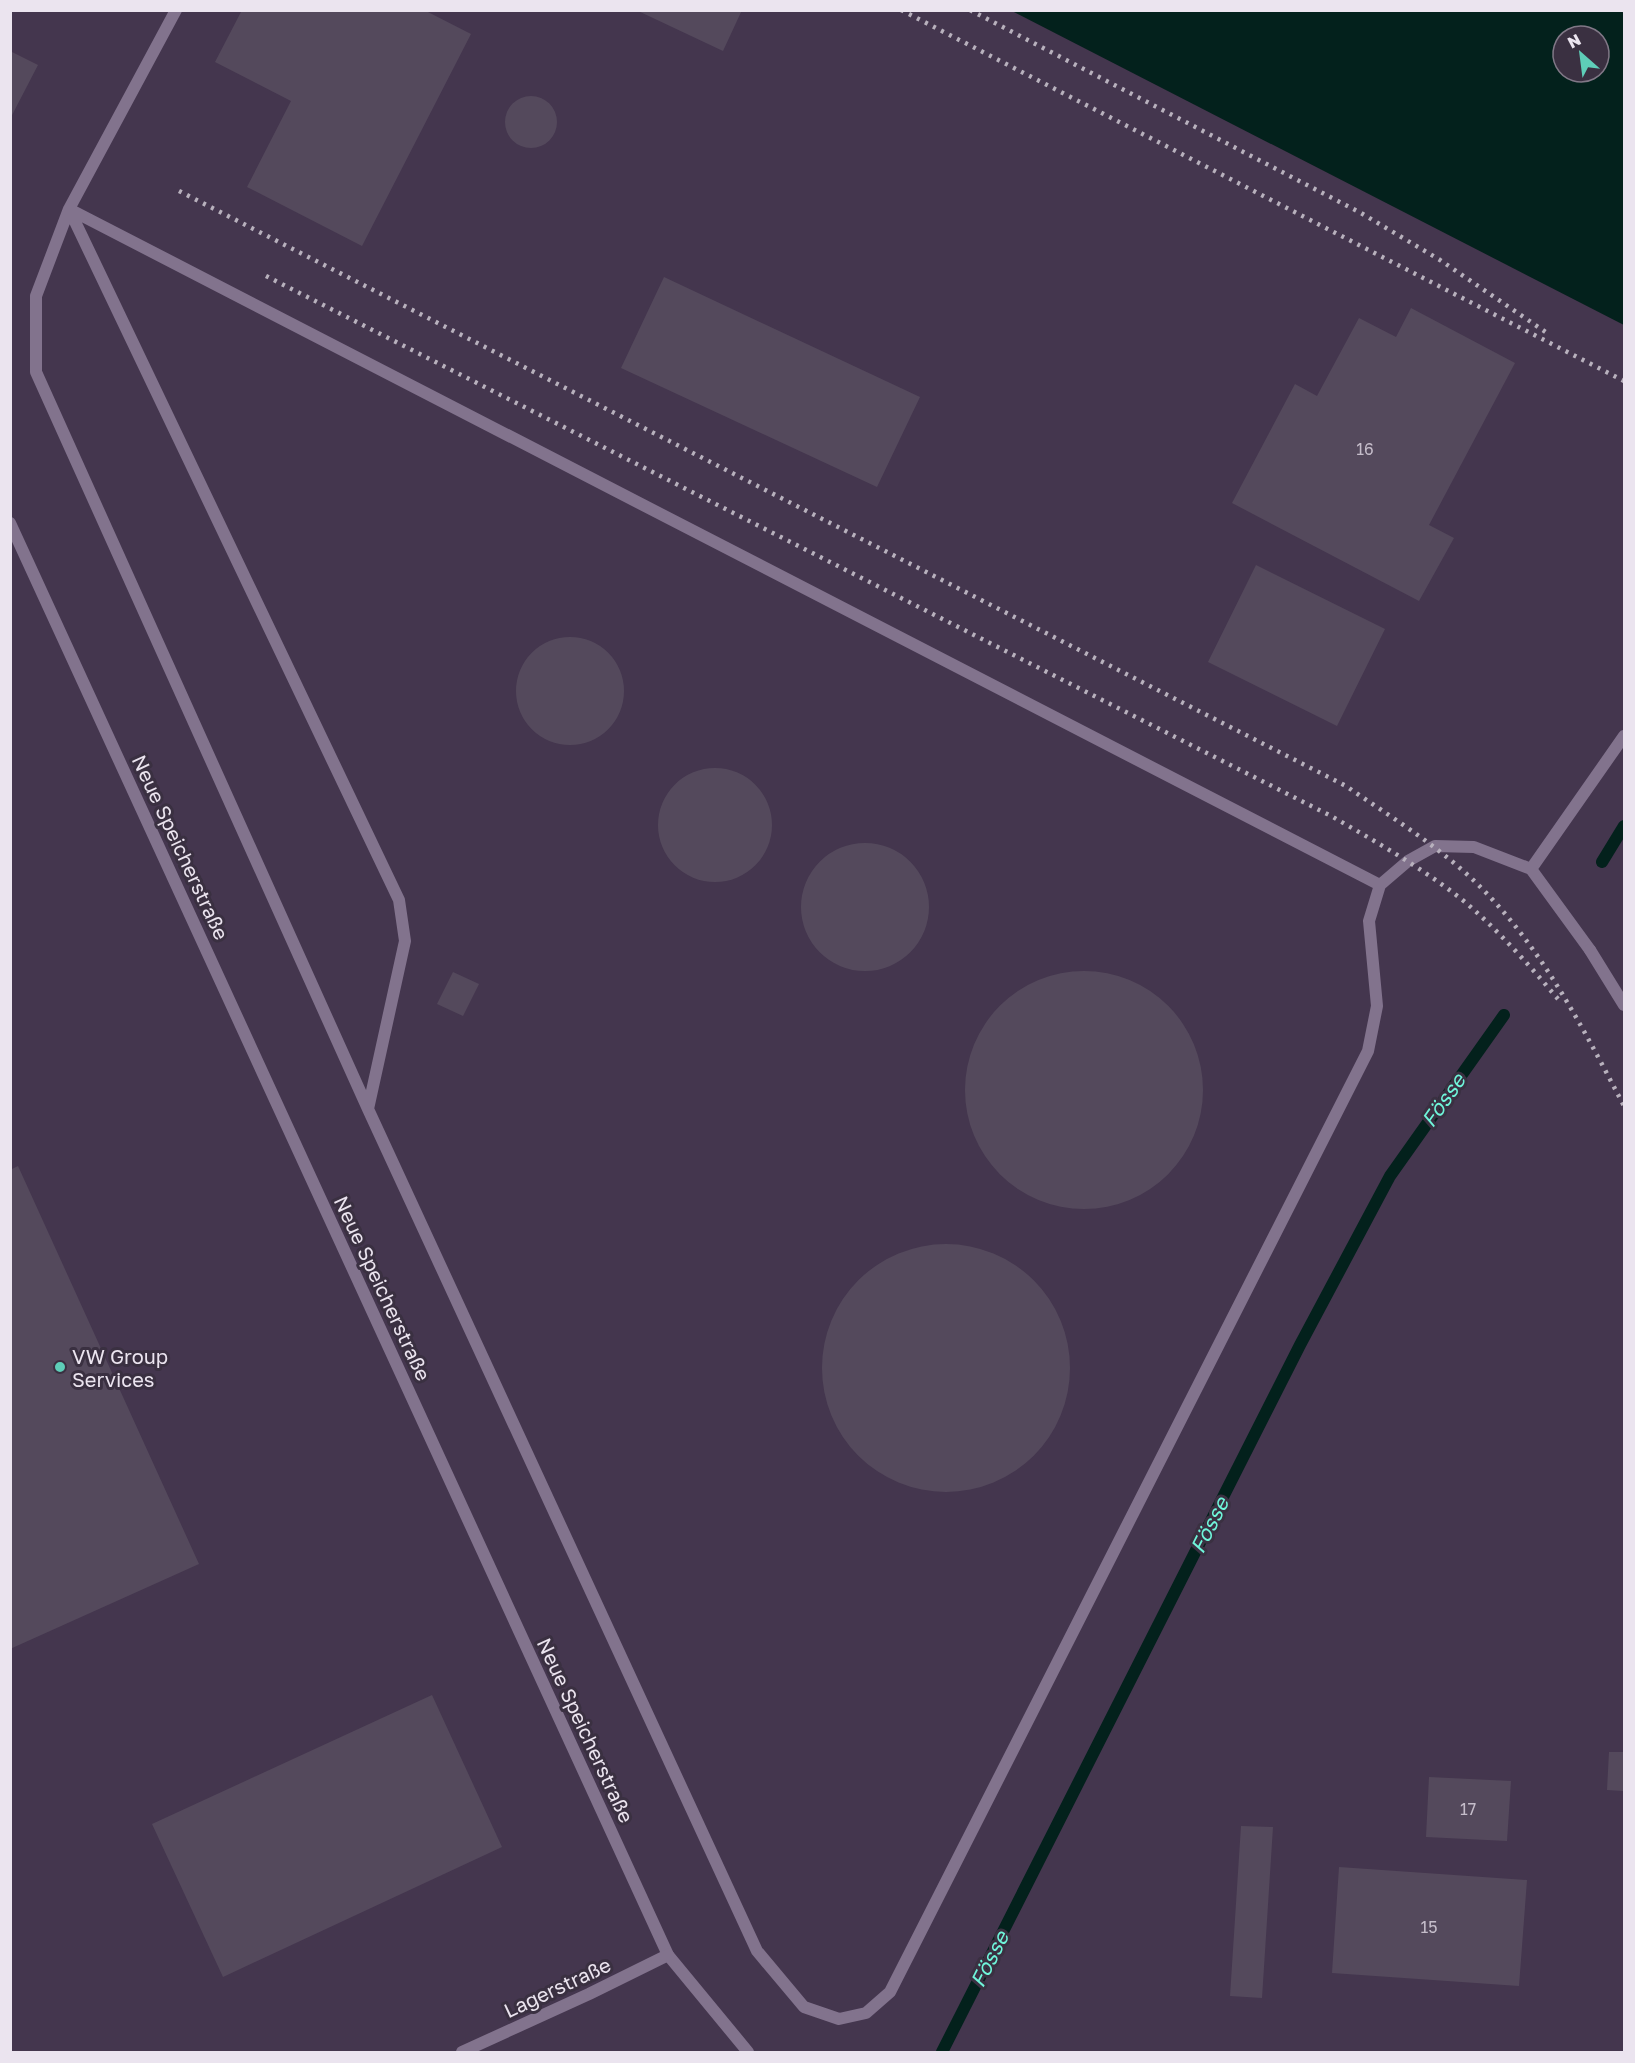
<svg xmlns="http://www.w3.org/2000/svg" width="1635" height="2063" font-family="'Golos Text',sans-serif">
<rect width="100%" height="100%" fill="#3a3041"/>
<path fill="#44364e" d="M 11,11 L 1012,11 L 1624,325 L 1624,2052 L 11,2052 Z"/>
<path fill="#03211c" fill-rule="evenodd" d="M 1012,11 L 1620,11 L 1624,13 L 1624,325 ZM 1563,36 L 1599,36 L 1599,72 L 1563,72 Z"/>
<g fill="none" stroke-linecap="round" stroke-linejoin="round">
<path stroke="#03211c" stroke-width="12" d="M 1602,862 L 1624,826
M 942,2052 L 1300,1345 L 1390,1176 L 1504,1015"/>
</g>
<path fill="#54495c" d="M 242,10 L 424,10 L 471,34 L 362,246 L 247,187 L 291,101 L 215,62 Z
M 636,10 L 742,10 L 723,51 Z
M 10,51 L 38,65 L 10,119 Z
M505 122a26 26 0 1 1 52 0a26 26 0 1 1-52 0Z
M 664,277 L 920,397 L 877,487 L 621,368 Z
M 1411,308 L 1515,363 L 1429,525 L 1454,538 L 1419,601 L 1232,503 L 1295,384 L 1317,396 L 1359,318 L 1396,337 Z
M 1256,565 L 1385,629 L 1337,726 L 1208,662 Z
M516 691a54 54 0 1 1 108 0a54 54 0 1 1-108 0Z
M658 825a57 57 0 1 1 114 0a57 57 0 1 1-114 0Z
M801 907a64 64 0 1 1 128 0a64 64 0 1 1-128 0Z
M965 1090a119 119 0 1 1 238 0a119 119 0 1 1-238 0Z
M 453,972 L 479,984 L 463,1016 L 437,1004 Z
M 18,1166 L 199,1564 L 10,1649 L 10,1170 Z
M822 1368a124 124 0 1 1 248 0a124 124 0 1 1-248 0Z
M 432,1695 L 502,1847 L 223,1977 L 152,1824 Z
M 1609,1752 L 1624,1752 L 1623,1791 L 1607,1790 Z
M 1429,1777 L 1511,1781 L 1507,1841 L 1426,1837 Z
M 1241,1826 L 1273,1827 L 1262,1998 L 1230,1996 Z
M 1339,1867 L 1527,1880 L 1519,1986 L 1332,1973 Z"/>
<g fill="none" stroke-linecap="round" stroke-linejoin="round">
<path stroke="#82738d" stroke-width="12" d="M 176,10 L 69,209 L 36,296 L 36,372 L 368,1109 L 757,1951 L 804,2007 L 839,2019 L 866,2013 L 890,1992 L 1368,1051 L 1377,1006 L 1369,921 L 1380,885 L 1408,861 L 1435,846 L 1474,847 L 1531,869
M 69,209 L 1380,885
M 69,209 L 399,900 L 405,941 L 368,1109
M 10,523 L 668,1955
M 1590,950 L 1531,869 L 1624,736"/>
<path stroke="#82738d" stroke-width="12" d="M 1590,950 L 1624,1005
M 462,2052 L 589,1994 L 668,1955 L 748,2052"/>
<path stroke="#b8b1bd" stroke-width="4.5" stroke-dasharray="3 6" stroke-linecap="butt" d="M 901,10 L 1624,381
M 970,10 L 1361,213 L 1440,260 L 1550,335
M 179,191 L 1346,786 C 1388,815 1432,842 1470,877 C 1538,940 1582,1026 1624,1106
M 266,276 L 1333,817 C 1378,843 1424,869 1465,902 C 1499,931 1529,965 1558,999"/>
</g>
<circle fill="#5eceb8" stroke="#3a3041" stroke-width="2" cx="60" cy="1367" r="6"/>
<g text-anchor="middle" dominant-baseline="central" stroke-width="6" stroke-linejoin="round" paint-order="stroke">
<g font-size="16" fill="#c5bdca">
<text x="1365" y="449">16</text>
<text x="1468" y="1809">17</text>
<text x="1429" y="1927">15</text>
</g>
<g font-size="20" fill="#ebe4ef" stroke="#3a3041">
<text transform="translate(181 847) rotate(65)">Neue Speicherstraße</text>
<text transform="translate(383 1288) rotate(65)">Neue Speicherstraße</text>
<text transform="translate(586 1730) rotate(65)">Neue Speicherstraße</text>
<text transform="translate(557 1987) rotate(-25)">Lagerstraße</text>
</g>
<g font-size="20" fill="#ebe4ef" stroke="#3a3041" text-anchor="start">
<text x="72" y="1356">VW Group<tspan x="72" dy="23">Services</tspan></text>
</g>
<g font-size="21" font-style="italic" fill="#6ff5da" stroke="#3a3041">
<text transform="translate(1443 1100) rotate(-55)">Fösse</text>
<text transform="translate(1209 1525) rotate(-63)">Fösse</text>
<text transform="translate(989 1959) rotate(-63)">Fösse</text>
</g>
</g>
<rect width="1635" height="2063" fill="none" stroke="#ebe4ef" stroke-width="24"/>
<g transform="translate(1581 54) rotate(332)"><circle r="28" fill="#3a3041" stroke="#817887" stroke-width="1.5"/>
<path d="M0-4.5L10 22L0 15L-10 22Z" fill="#5eceb8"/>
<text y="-9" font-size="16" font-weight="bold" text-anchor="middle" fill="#ebe4ef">N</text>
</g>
</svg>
